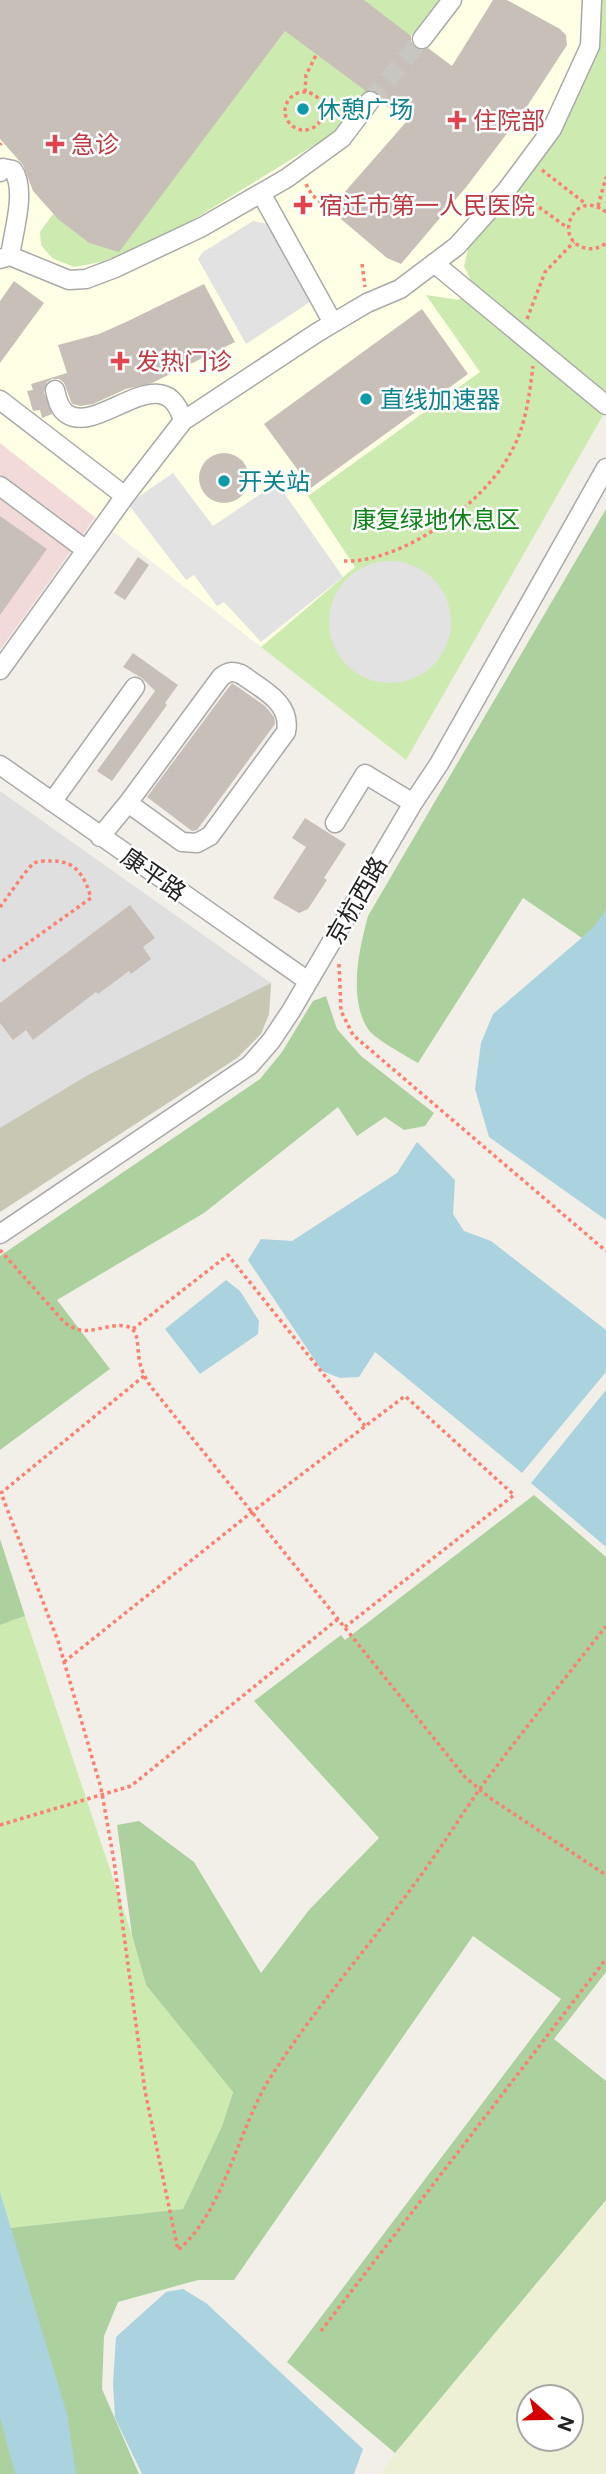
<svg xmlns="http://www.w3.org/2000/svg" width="606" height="2474" font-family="'Public Sans','Noto Sans SC',sans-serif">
<rect width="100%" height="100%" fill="#f2efe9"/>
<path fill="#e0dfdf" d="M 0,791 L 271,983 L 269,1014 L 261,1034 L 237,1058 L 0,1212 Z"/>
<path fill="#f2dad9" d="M 0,443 L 95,517 L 0,650 Z"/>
<path fill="#ffffe5" d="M 0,0 L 606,0 L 406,760 L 0,443 Z"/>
<path fill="#c7c7b4" d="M 271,983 L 269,1014 L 261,1034 L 237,1058 L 0,1212 L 0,1128 L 88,1075 Z"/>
<path fill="#eef0d5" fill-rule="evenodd" d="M 606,2200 L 606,2474 L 381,2474 L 395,2453 ZM 529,2397 L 571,2397 L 571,2439 L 529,2439 Z"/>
<path fill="#cdebb0" d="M 308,0 L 439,0 L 345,120 L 329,136 L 157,242 L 101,262 L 74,267 L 52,258 L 41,245 L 40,232 L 53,214 L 89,243 L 119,251 Z
M 600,0 L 606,0 L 606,410 L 406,760 L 261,647 L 355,567 L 308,496 L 480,372 L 426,295 L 459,300 L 472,283 L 464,266 L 470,241 L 564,126 L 579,94 L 595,51 L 601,18 Z
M 25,1616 L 132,1935 L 146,1985 L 233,2091 L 222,2126 L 183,2209 L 0,2229 L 0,1625 Z"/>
<path fill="#add19e" d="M 606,509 L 606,910 L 593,929 L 582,938 L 523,898 L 418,1063 C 408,1057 373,1038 368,1029 C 348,998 359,949 368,916 Z
M 326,996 L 337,1029 L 361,1056 L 434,1113 L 425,1126 L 404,1130 L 385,1117 L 357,1136 L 338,1107 L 204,1213 L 57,1300 L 110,1369 L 0,1450 L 0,1256 L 260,1079 L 282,1052 L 313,1001 Z
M 534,1495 L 606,1557 L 606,1972 L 554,2039 L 606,2081 L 606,2200 L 395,2453 L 287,2362 L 561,1999 L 473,1936 L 234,2280 L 198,2280 L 118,2302 L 104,2336 L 102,2389 L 139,2474 L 0,2474 L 0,2229 L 183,2209 L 222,2126 L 233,2092 L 146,1985 L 132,1935 L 117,1825 L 139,1821 L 194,1862 L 261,1973 L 309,1910 L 379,1838 L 254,1701 L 341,1635 L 345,1640 Z
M 0,1539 L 25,1616 L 0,1625 Z"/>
<path fill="#e2e2e2" d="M 253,221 L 268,224 L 313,300 L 246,344 L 198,259 L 203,252 Z
M 173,473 L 213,526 L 277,483 L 343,577 L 261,642 L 224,602 L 217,606 L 194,575 L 186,580 L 128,504 Z
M329 622a61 61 0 1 1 122 0a61 61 0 1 1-122 0Z"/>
<path fill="#aad3df" d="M 606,910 L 606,1220 L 489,1137 L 475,1089 L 481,1043 L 493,1014 L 592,929 Z
M 417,1142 L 455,1180 L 453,1214 L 464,1231 L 491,1241 L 606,1330 L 606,1372 L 522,1473 L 375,1352 L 359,1377 L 340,1378 L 322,1371 L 248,1260 L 261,1239 L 292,1241 L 397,1173 Z
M 226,1280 L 240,1291 L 259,1321 L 258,1334 L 200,1374 L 165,1329 Z
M 606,1390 L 606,1547 L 531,1483 Z
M 0,2192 L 67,2414 L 76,2474 L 15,2474 L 0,2417 Z
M 183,2289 L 206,2303 L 363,2449 L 354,2474 L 142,2474 L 115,2418 L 113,2383 L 116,2337 L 166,2292 Z"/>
<path fill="#c7bfb8" d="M 0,0 L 364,0 L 411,36 L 411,43 L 416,48 L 421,50 L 428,48 L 452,66 L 493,0 L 507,0 L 560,29 L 566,35 L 567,45 L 524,111 L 467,186 L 401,264 L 387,258 L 335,214 L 336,202 L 407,121 L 381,102 L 376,92 L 366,91 L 285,31 L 119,252 L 89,243 L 58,219 L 33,191 L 23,165 L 0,139 Z
M 14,281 L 44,303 L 0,363 L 0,301 Z
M 204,284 L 235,342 L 152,383 L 126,389 L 93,404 L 81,406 L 72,404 L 64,383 L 59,379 L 52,379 L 47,382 L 44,392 L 52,414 L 42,418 L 40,410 L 33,411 L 27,391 L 33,390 L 31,384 L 67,373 L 58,345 L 99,334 L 126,322 Z
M 422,309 L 468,374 L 311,488 L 264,424 Z
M199 478a25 25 0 1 1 50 0a25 25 0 1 1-50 0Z
M 0,516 L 47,549 L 0,615 Z
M 138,557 L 149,565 L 125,600 L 114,593 Z
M 133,653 L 178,685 L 165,703 L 167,705 L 112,781 L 97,771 L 155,691 L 142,678 L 123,667 Z
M 232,683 L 265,706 L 274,717 L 275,724 L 197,830 L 192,831 L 147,797 Z
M 305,818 L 346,844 L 324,878 L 327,880 L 308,909 L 299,913 L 273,898 L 306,847 L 292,838 Z
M 130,905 L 155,938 L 143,947 L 151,959 L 131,974 L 129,971 L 98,994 L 96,992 L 33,1040 L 26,1030 L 13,1040 L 0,1023 L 0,1003 Z"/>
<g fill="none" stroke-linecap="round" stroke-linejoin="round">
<path stroke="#c8c6c1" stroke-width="18" stroke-dasharray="18 9" stroke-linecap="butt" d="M 370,101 L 422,39"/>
<defs>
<path id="minor" d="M 422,39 L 452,0
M 0,172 L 3,168 L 13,170 C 27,190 13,233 10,256
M 261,193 L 333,323
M 0,259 L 10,256 L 69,280 L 86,279 L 115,268 L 202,227 L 287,178 L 342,138 L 370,101
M 434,263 L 606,405
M 55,390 C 57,399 59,409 67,414 C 99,436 164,353 183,421
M 0,400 L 125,496 L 183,421 L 318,332 L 367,303 L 400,289 L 457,246 L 506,191 L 552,129 L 590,46 L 592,0
M 0,486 L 86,550
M 0,670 L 125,496
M 0,765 L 308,981
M 52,802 L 135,687
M 335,823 L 365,774 L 413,803
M 100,837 L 128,803 L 182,842 L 197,843 L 210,836 L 286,732 C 292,702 261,689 241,674 C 232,671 229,671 221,677 L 128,803
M 0,1234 L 250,1065 L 271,1041 L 291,1011 L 413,803 L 439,764 L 606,468"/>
</defs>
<use href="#minor" stroke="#a9a9a9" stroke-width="21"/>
<path stroke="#fa8072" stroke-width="3.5" stroke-dasharray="3.5 3.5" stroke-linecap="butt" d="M285 111a19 19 0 1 1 38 0a19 19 0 1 1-38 0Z
M 305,92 L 306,75 L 316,55
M 0,145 L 1,143
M 542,170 L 586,204
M 306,184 L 312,195 L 323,204
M 522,195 L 568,228
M 598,206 L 606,177
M 606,212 C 574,187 552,240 585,248 C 593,250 599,248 606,243
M 362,264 L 365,287
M 527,319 L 545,272 L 574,242
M 344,561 C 402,563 483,504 510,454 C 526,426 529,397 533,366
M 0,907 C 8,897 26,869 34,863 C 38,861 46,861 51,861 C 75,860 85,876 91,898 L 0,963
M 339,964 L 341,1011 L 353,1035 L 606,1251
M 0,1250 L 65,1323 C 85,1336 92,1329 113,1326 C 144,1322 135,1344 140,1363 C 142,1373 147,1381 152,1388 L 465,1777 L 490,1798 L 606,1875
M 133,1329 L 228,1255 L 365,1426
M 144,1376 L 1,1493 L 58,1641 L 101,1788 L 114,1861 L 145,2091 L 178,2250 C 224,2212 238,2129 270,2078 C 315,2008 370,1945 419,1878 C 440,1849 459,1819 479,1790 C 520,1734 564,1680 606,1626
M 64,1662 L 252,1512 L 405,1396 L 514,1495 L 345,1627
M 0,1825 L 131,1786 L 338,1619
M 321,2331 L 606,1959"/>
<use href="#minor" stroke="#fff" stroke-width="18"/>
</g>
<g fill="#0f9aa8" stroke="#fff" stroke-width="2.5">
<circle cx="303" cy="109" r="7"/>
<circle cx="366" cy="399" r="7"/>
<circle cx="224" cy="481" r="7"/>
</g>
<g fill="#e0444e" stroke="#fff" stroke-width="2.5">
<path d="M453.5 109.5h7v7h7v7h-7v7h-7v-7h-7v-7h7z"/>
<path d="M51.5 133.5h7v7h7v7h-7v7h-7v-7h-7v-7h7z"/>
<path d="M299.5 194.5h7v7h7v7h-7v7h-7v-7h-7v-7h7z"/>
<path d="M116.5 350.5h7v7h7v7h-7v7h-7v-7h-7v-7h7z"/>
</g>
<g text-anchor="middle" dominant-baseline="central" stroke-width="5" stroke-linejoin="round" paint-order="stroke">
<g font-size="24" fill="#0d838f" stroke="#fff" text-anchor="start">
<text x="317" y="109">休憩广场</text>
<text x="380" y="399">直线加速器</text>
<text x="238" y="481">开关站</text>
</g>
<g font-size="24" fill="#be3a42" stroke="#fff" text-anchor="start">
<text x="473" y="120">住院部</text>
<text x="71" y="144">急诊</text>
<text x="319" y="205">宿迁市第一人民医院</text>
<text x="136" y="361">发热门诊</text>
</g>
<g font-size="24" fill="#0c8416" stroke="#fff">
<text x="436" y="519">康复绿地休息区</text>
</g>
<g font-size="24" fill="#222" stroke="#fff">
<text transform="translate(154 874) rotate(35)">康平路</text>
<text transform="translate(356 900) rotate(-60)">京杭西路</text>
</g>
</g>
<g transform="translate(550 2418) rotate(110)"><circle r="33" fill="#ffffff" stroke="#a7a7a7" stroke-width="2"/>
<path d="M0-5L12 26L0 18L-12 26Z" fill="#d40000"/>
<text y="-10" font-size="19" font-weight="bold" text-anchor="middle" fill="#222222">N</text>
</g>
</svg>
